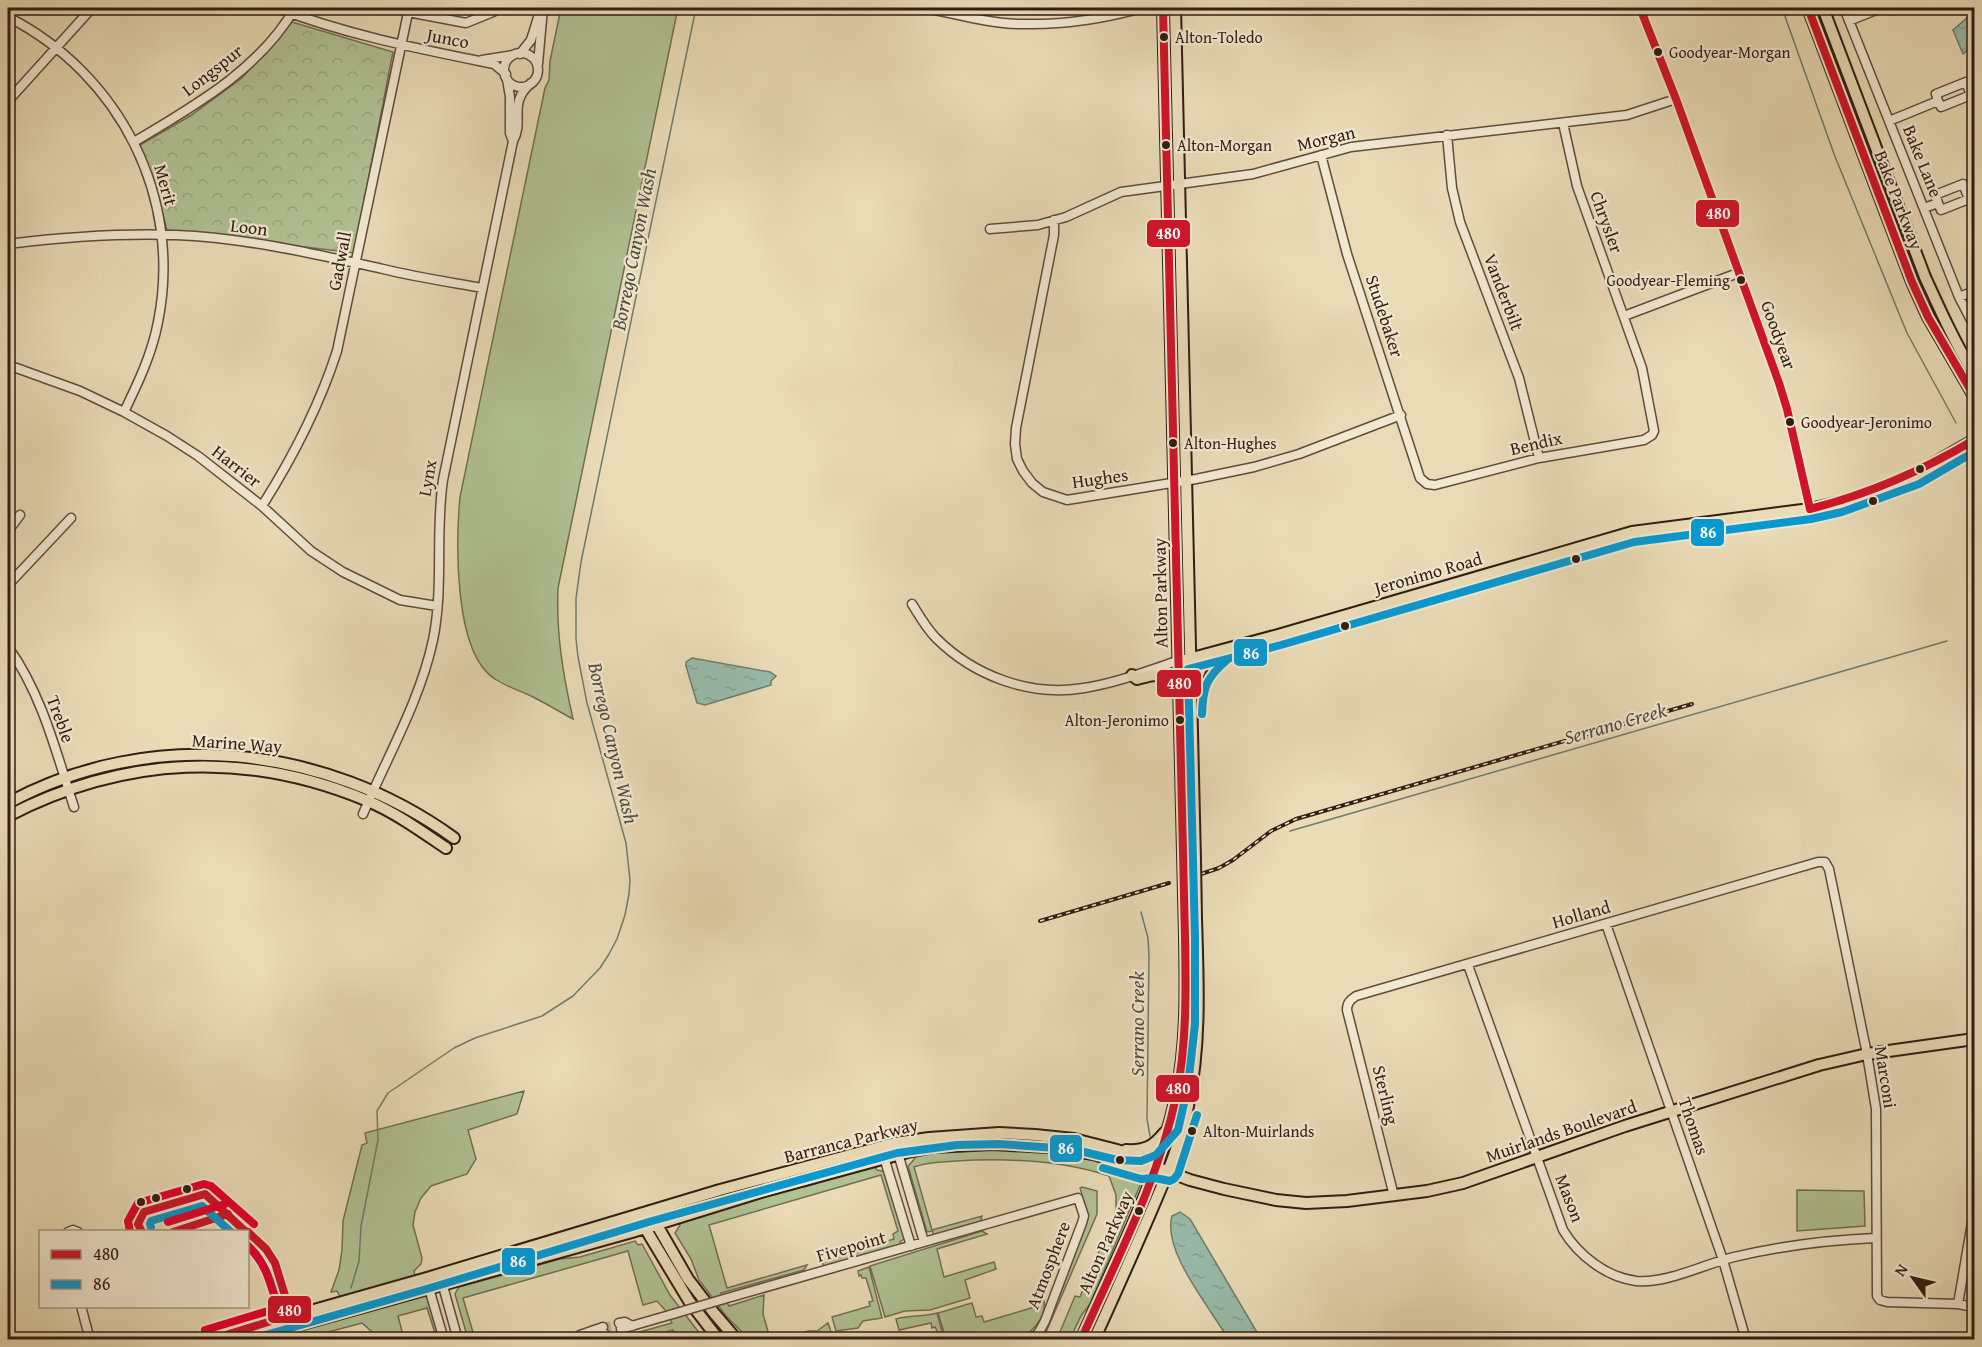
<svg xmlns="http://www.w3.org/2000/svg" width="1982" height="1347" font-family="'Gentium Book Plus',serif">
<defs>
<pattern id="park-crowns" width="20" height="18" patternUnits="userSpaceOnUse" patternTransform="scale(1.5)"><rect width="20" height="18" fill="#b0c193"/><path d="M2 6a3 3 0 1 1 6 0M12 15a3 3 0 1 1 6 0" fill="none" stroke="#98a57e"/></pattern>
<pattern id="water-ripples" width="26" height="14" patternUnits="userSpaceOnUse" patternTransform="scale(1.5)"><rect width="26" height="14" fill="#98bba9"/><path d="M2 4q2-2 4 0t4 0M15 11q2-2 4 0t4 0" fill="none" stroke="#83a091"/></pattern>
</defs>
<rect width="100%" height="100%" fill="#e9dbb6"/>
<filter id="stains"><feTurbulence type="fractalNoise" baseFrequency=".00333" numOctaves="4"/><feColorMatrix values="0 0 0 0 .2 0 0 0 0 .09 0 0 0 0 .02 0 0 0 .5 -.17"/></filter>
<radialGradient id="worn" r=".72"><stop offset=".6" stop-color="#630" stop-opacity="0"/><stop offset="1" stop-color="#630" stop-opacity=".3"/></radialGradient>
<path fill="#b0c193" stroke="#716f53" stroke-width="1.5" d="M 561,8 L 678,8 L 558,588 C 556,633 563,675 573,719 C 560,712 547,704 533,697 C 521,691 507,687 495,679 C 453,653 456,540 460,497 L 545,88 L 549,80 L 550,61 Z
M 524,1091 L 517,1114 L 468,1130 L 476,1159 L 467,1174 L 431,1186 L 421,1198 L 415,1212 L 413,1225 L 422,1258 L 421,1264 L 414,1271 L 415,1276 L 340,1297 L 337,1291 L 331,1292 L 339,1270 L 342,1250 L 343,1221 L 362,1145 L 367,1143 L 365,1133 Z
M 987,1148 L 1057,1153 L 1091,1160 L 1136,1172 L 1134,1175 L 1137,1183 L 1141,1183 L 1090,1304 L 1081,1316 L 1070,1339 L 1057,1339 L 1075,1296 L 1080,1297 L 1116,1210 L 1116,1195 L 1109,1176 C 1060,1160 1006,1158 956,1161 C 941,1162 927,1162 914,1167 L 932,1230 L 982,1216 L 981,1221 L 977,1222 L 933,1235 L 933,1231 L 927,1232 L 908,1166 C 912,1163 914,1158 918,1155 C 929,1148 972,1149 987,1148 Z
M 874,1166 L 877,1170 L 886,1172 L 905,1238 L 900,1242 L 902,1244 L 823,1267 L 823,1260 L 894,1239 L 893,1234 L 898,1231 L 881,1175 L 709,1225 L 727,1288 L 807,1265 L 804,1270 L 721,1293 L 729,1306 L 764,1295 L 763,1314 L 769,1335 L 765,1338 L 763,1335 L 756,1339 L 746,1340 L 748,1338 L 727,1317 L 699,1280 L 691,1259 L 675,1233 L 680,1225 L 680,1220 L 790,1188 L 804,1187 Z
M 1082,1187 L 1097,1191 L 1097,1214 L 1043,1339 L 1037,1340 L 1046,1329 L 1064,1284 L 1086,1209 L 1080,1188 Z
M 1797,1190 L 1864,1191 L 1865,1226 L 1797,1231 Z
M 982,1231 L 987,1234 L 937,1249 L 944,1277 L 994,1262 L 996,1269 L 965,1280 L 970,1298 L 930,1310 L 905,1311 L 885,1317 L 870,1266 Z
M 635,1241 L 638,1245 L 642,1244 L 670,1295 L 704,1339 L 676,1339 L 673,1330 L 641,1339 L 614,1339 L 672,1323 L 666,1311 L 657,1301 L 643,1305 L 628,1251 L 463,1298 L 475,1339 L 468,1339 L 455,1294 L 459,1287 L 560,1259 L 580,1257 Z
M 869,1267 L 882,1318 L 863,1321 L 858,1328 L 836,1331 L 832,1317 L 870,1306 L 869,1302 L 873,1301 L 866,1278 L 862,1278 L 861,1275 L 859,1276 L 858,1271 Z
M 423,1296 L 428,1297 L 442,1339 L 437,1339 L 427,1308 L 398,1316 L 404,1339 L 380,1339 L 362,1323 L 302,1339 L 291,1339 L 289,1333 Z
M 1044,1301 C 1047,1317 1032,1332 1019,1339 L 946,1339 L 938,1313 L 972,1303 L 976,1317 L 982,1316 L 984,1322 L 1038,1306 Z
M 937,1313 L 944,1339 L 941,1339 L 935,1327 L 932,1328 L 931,1323 L 899,1330 L 896,1319 C 910,1315 923,1317 937,1313 Z
M 828,1323 L 831,1332 L 804,1339 L 773,1339 L 787,1338 L 808,1331 L 817,1331 Z"/>
<path fill="url(#park-crowns)" stroke="#716f53" stroke-width="1.5" d="M 292,22 L 393,52 L 354,253 L 167,230 L 154,182 L 140,145 L 190,116 L 242,78 Z"/>
<path fill="url(#water-ripples)" stroke="#6f7c6d" stroke-width="1.5" d="M 1974,12 L 1974,45 L 1963,54 L 1953,30 Z
M 692,658 L 770,672 L 776,676 L 771,681 L 771,685 L 705,705 L 697,703 L 686,666 L 686,662 Z
M 1180,1212 L 1190,1219 L 1261,1339 L 1228,1339 C 1211,1308 1162,1252 1172,1216 Z"/>
<g fill="none" stroke-linecap="round" stroke-linejoin="round">
<path stroke="#6f7c6d" stroke-width="1.5" d="M 1782,8 L 1834,154 L 1907,333 L 1956,423
M 1290,831 L 1947,641
M 1141,912 L 1148,938 L 1149,957 L 1147,1119 L 1150,1136
M 351,1288 L 359,1261 L 361,1226 L 378,1140 L 377,1111 L 388,1093 L 454,1048 L 475,1038 L 542,1016 L 573,996 L 600,968 L 609,954 L 617,939 L 625,915 L 629,894 L 630,880 L 626,843 L 587,703 L 578,657 L 576,639 L 576,598 L 581,562 L 696,8"/>
<path stroke="#c4b595" stroke-width="8" stroke-dasharray="8 4" stroke-linecap="butt" d="M 603,1327 L 619,1323
M 605,1334 L 621,1329"/>
<defs>
<path id="minor" d="M 277,8 C 347,35 420,49 494,64 L 506,74
M 925,8 C 957,14 990,24 1022,24 C 1063,25 1103,19 1142,8
M 1640,8 L 1676,99 L 1779,383 L 1787,409 L 1810,509
M 1844,8 L 1959,297 L 1974,326
M 1894,8 L 1894,10 L 1899,8
M 408,12 L 466,23 L 493,12 L 497,8
M 8,17 C 120,74 183,198 158,322 C 152,354 138,383 124,412
M 1849,21 L 1881,8
M504 70a17 17 0 1 1 34 0a17 17 0 1 1-34 0Z
M 520,54 L 531,40 L 540,11
M 482,60 L 513,55
M 538,64 L 543,8
M 507,79 L 510,97 L 510,133 L 513,141
M 8,101 L 92,8
M 1889,121 L 1938,101 L 1941,107 L 1971,95 L 1966,82 L 1936,94 L 1938,101
M 1447,135 L 1452,188 L 1460,222 L 1519,378 L 1539,458
M 134,142 C 194,106 259,70 295,8
M 1321,155 L 1347,254 L 1420,478 L 1427,484 L 1435,485 L 1539,458 L 1644,440 L 1652,435 L 1654,431 L 1642,368 L 1577,186 L 1563,123
M 1924,208 L 1938,203 L 1941,210 L 1969,199 L 1963,184 L 1935,195 L 1938,203
M 1054,220 L 1054,235 L 1016,428 L 1015,444 L 1017,459 L 1023,471 L 1032,483 L 1043,492 L 1067,500 L 1196,479 L 1254,467 L 1299,454 L 1401,415
M 990,229 L 1038,225 L 1066,217 L 1121,192 L 1253,174 L 1351,147 L 1627,115 L 1676,99
M 8,244 C 64,237 120,233 176,235 C 247,238 315,254 383,269 C 416,277 449,282 482,288
M 1959,297 L 1974,291
M 1624,316 L 1738,273
M 8,365 L 80,391 L 124,412 L 167,436 L 198,456 L 262,506 L 311,551 L 343,572 L 400,600 L 437,606
M 262,506 C 293,457 319,407 337,351 L 409,8
M 8,531 L 20,515
M 8,585 L 71,518
M 912,604 C 919,615 926,628 936,638 C 974,676 1030,697 1084,688 C 1116,683 1147,671 1177,661
M 8,647 C 42,694 56,752 74,807
M 363,814 C 387,757 420,701 433,640 C 444,587 435,533 443,480 L 513,141 C 525,120 507,104 531,83
M 1606,924 L 1723,1260 L 1746,1340
M 1468,965 L 1563,1230 C 1578,1255 1606,1277 1636,1281 C 1667,1284 1704,1264 1734,1257 C 1781,1246 1827,1240 1875,1238
M 897,1150 L 924,1242
M 883,1154 L 911,1246
M 1394,1196 L 1347,1010 C 1347,1003 1350,1000 1356,996 L 1818,862 L 1825,862 L 1829,869 L 1867,1054 L 1876,1109 L 1877,1296 L 1880,1300 L 1887,1302 L 1958,1304 L 1974,1307
M 68,1232 L 73,1230 L 78,1232
M 266,1249 L 275,1263 L 293,1322
M 441,1279 L 458,1340
M 428,1285 L 444,1340
M 724,1299 L 1078,1198 L 1084,1216 L 1082,1223 L 1045,1321 L 1039,1332 L 1031,1340
M 1958,1304 L 1974,1211
M 81,1306 L 90,1340
M 619,1323 L 625,1322 L 632,1326
M 621,1329 L 673,1314
M 581,1339 L 605,1334
M 574,1340 L 580,1335 L 603,1327"/>
<path id="major" d="M 1175,8 L 1195,860
M 1808,8 L 1912,282 L 1928,317 L 1974,396
M 1823,8 L 1925,277 C 1940,310 1955,343 1974,374
M 1185,660 L 1278,635 L 1632,532 L 1810,509 L 1840,502 L 1875,490 L 1915,474 L 1974,440
M 1132,675 L 1137,679 C 1157,674 1164,670 1173,691 L 1178,693
M 1194,686 L 1201,668 L 1218,654
M 8,803 C 150,726 324,744 454,838
M 8,816 C 124,756 247,750 368,801 C 396,813 421,831 446,848
M 1126,1150 C 1144,1151 1153,1147 1164,1133
M 654,1220 L 688,1279 L 714,1313 L 737,1340
M 642,1223 L 689,1301 L 719,1340
M 208,1340 L 427,1278 L 720,1190 L 895,1143 L 929,1138 L 999,1133 L 1035,1135 L 1074,1139 L 1117,1150 L 1145,1160 L 1156,1167 L 1190,1180 L 1224,1189 L 1276,1200 L 1306,1203 L 1347,1201 L 1427,1191 L 1463,1183 L 1625,1126 L 1819,1065 L 1867,1054 L 1974,1039
M 245,1340 L 632,1232 L 761,1192 L 908,1152 L 934,1147 L 993,1144 L 1047,1147 L 1094,1154 L 1142,1169 L 1156,1167
M 1081,1340 C 1115,1261 1158,1181 1176,1097 C 1187,1044 1186,991 1185,937 L 1163,8
M 1094,1340 C 1113,1298 1132,1256 1150,1214 C 1165,1179 1181,1143 1188,1106 C 1201,1044 1198,981 1196,919"/>
</defs>
<use href="#minor" stroke="#604c3c" stroke-width="11"/>
<use href="#major" stroke="#321d13" stroke-width="14"/>
<use href="#minor" stroke="#f1e8d0" stroke-width="8"/>
<use href="#major" stroke="#e9dbb6" stroke-width="10"/>
<defs>
<path id="rail" d="M 1192,877 L 1219,868 L 1233,860 L 1271,831 L 1296,819 L 1692,704
M 1040,921 L 1169,883"/>
</defs>
<use href="#rail" stroke="#321d13" stroke-width="4"/>
<use href="#rail" stroke="#f1e8d0" stroke-width="1.5" stroke-dasharray="4.5" stroke-linecap="butt"/>
<defs>
<path id="minor-bridge" d="M 673,1314 L 724,1299"/>
<path id="major-bridge" d="M 1195,860 L 1196,919"/>
</defs>
<use href="#minor-bridge" stroke="#604c3c" stroke-width="11" stroke-linecap="butt"/>
<use href="#major-bridge" stroke="#321d13" stroke-width="14" stroke-linecap="butt"/>
<use href="#minor-bridge" stroke="#f1e8d0" stroke-width="8"/>
<use href="#major-bridge" stroke="#e9dbb6" stroke-width="10"/>
<defs>
<path id="bus-1" d="M 1640,8 L 1676,99 L 1779,383 L 1787,409 L 1810,509
M 1808,8 L 1912,282 L 1928,317 L 1974,396
M 1810,509 C 1869,494 1922,471 1974,440
M 142,1232 L 138,1224 L 144,1212 L 205,1194 L 246,1232
M 173,1232 L 228,1214
M 210,1340 L 291,1315 L 275,1263 L 266,1249 L 248,1232
M 1081,1340 C 1116,1260 1158,1182 1176,1097 C 1187,1044 1186,990 1185,937 L 1163,8"/>
<path id="bus-2" d="M 1202,714 C 1203,687 1206,678 1227,660
M 1103,1168 L 1141,1179 L 1155,1178 L 1170,1181 L 1174,1179 L 1178,1174 L 1197,1115
M 151,1227 L 150,1224 L 151,1221 L 202,1206 L 231,1232
M 248,1246 C 269,1266 273,1291 281,1318
M 248,1340 L 430,1288 L 652,1221 L 897,1153 L 957,1145 L 999,1144 L 1072,1149 L 1117,1160 L 1141,1161 L 1156,1155 L 1178,1130 L 1188,1086 L 1195,1024 L 1195,937 L 1188,669 L 1281,645 L 1634,542 L 1811,519 L 1842,512 L 1919,484 L 1974,452"/>
<path id="bus-3" d="M 168,1222 L 225,1204
M 130,1232 L 128,1221 L 138,1203 L 204,1184 L 211,1186 L 254,1224
M 205,1330 L 278,1308 C 270,1283 267,1264 248,1246"/>
</defs>
<use href="#bus-1" stroke="#f1e8d0" stroke-width="12"/>
<use href="#bus-2" stroke="#f1e8d0" stroke-width="12"/>
<use href="#bus-3" stroke="#f1e8d0" stroke-width="12"/>
<use href="#bus-1" stroke="#cf1429" stroke-width="8"/>
<use href="#bus-2" stroke="#0899d1" stroke-width="8"/>
<use href="#bus-3" stroke="#e4002b" stroke-width="8"/>
</g>
<g fill="#321d13" stroke="#f1e8d0" stroke-width="2">
<circle cx="1164" cy="37" r="5"/>
<circle cx="1658" cy="52" r="5"/>
<circle cx="1166" cy="145" r="5"/>
<circle cx="1741" cy="280" r="5"/>
<circle cx="1790" cy="422" r="5"/>
<circle cx="1173" cy="443" r="5"/>
<circle cx="1920" cy="469" r="5"/>
<circle cx="1873" cy="501" r="5"/>
<circle cx="1576" cy="559" r="5"/>
<circle cx="1345" cy="626" r="5"/>
<circle cx="1180" cy="720" r="5"/>
<circle cx="1192" cy="1131" r="5"/>
<circle cx="1120" cy="1160" r="5"/>
<circle cx="187" cy="1189" r="5"/>
<circle cx="156" cy="1198" r="5"/>
<circle cx="141" cy="1202" r="5"/>
<circle cx="1139" cy="1211" r="5"/>
</g>
<g text-anchor="middle" dominant-baseline="central" stroke-width="4.5" stroke-linejoin="round" paint-order="stroke">
<g font-size="16" fill="#321d13" stroke="#f1e8d0" text-anchor="start">
<text x="1175" y="37">Alton-Toledo</text>
<text x="1669" y="52">Goodyear-Morgan</text>
<text x="1177" y="145">Alton-Morgan</text>
<text x="1730" y="280" text-anchor="end">Goodyear-Fleming</text>
<text x="1801" y="422">Goodyear-Jeronimo</text>
<text x="1184" y="443">Alton-Hughes</text>
<text x="1169" y="720" text-anchor="end">Alton-Jeronimo</text>
<text x="1203" y="1131">Alton-Muirlands</text>
</g>
<g font-size="18" fill="#321d13" stroke="#f1e8d0">
<text transform="translate(448 38) rotate(11)">Junco</text>
<text transform="translate(212 70) rotate(-38)">Longspur</text>
<text transform="translate(1326 138) rotate(-13)">Morgan</text>
<text transform="translate(1923 161) rotate(68)">Bake Lane</text>
<text transform="translate(166 185) rotate(74)">Merit</text>
<text transform="translate(1899 200) rotate(69)">Bake Parkway</text>
<text transform="translate(1607 222) rotate(70)">Chrysler</text>
<text transform="translate(249 227) rotate(7)">Loon</text>
<text transform="translate(339 261) rotate(-79)">Gadwall</text>
<text transform="translate(1504 292) rotate(69)">Vanderbilt</text>
<text transform="translate(1385 316) rotate(72)">Studebaker</text>
<text transform="translate(1779 335) rotate(70)">Goodyear</text>
<text transform="translate(1536 443) rotate(-13)">Bendix</text>
<text transform="translate(237 466) rotate(38)">Harrier</text>
<text transform="translate(427 478) rotate(-80)">Lynx</text>
<text transform="translate(1100 478) rotate(-8)">Hughes</text>
<text transform="translate(1428 573) rotate(-16)">Jeronimo Road</text>
<text transform="translate(1160 593) rotate(-91)">Alton Parkway</text>
<text transform="translate(61 719) rotate(70)">Treble</text>
<text transform="translate(237 743) rotate(4)">Marine Way</text>
<text transform="translate(1581 914) rotate(-16)">Holland</text>
<text transform="translate(1886 1077) rotate(81)">Marconi</text>
<text transform="translate(1386 1095) rotate(76)">Sterling</text>
<text transform="translate(1694 1126) rotate(71)">Thomas</text>
<text transform="translate(1561 1131) rotate(-19)">Muirlands Boulevard</text>
<text transform="translate(851 1140) rotate(-14)">Barranca Parkway</text>
<text transform="translate(1570 1198) rotate(69)">Mason</text>
<text transform="translate(1105 1242) rotate(-66)">Alton Parkway</text>
<text transform="translate(851 1246) rotate(-16)">Fivepoint</text>
<text transform="translate(1048 1265) rotate(-69)">Atmosphere</text>
</g>
<g font-size="20" font-style="italic" fill="#514c40" stroke="#f1e8d0">
<text transform="translate(633 249) rotate(-79)">Borrego Canyon Wash</text>
<text transform="translate(1615 723) rotate(-16)">Serrano Creek</text>
<text transform="translate(614 743) rotate(77)">Borrego Canyon Wash</text>
<text transform="translate(1136 1024) rotate(-90)">Serrano Creek</text>
</g>
</g>
<g stroke="#f1e8d0" stroke-width="2">
<rect x="1695" y="199" width="45" height="29" rx="6" fill="#cf1429"/>
<rect x="1146" y="219" width="45" height="29" rx="6" fill="#cf1429"/>
<rect x="1690" y="518" width="35" height="29" rx="6" fill="#0899d1"/>
<rect x="1233" y="638" width="35" height="29" rx="6" fill="#0899d1"/>
<rect x="1156" y="669" width="46" height="29" rx="6" fill="#cf1429"/>
<rect x="1155" y="1074" width="45" height="29" rx="6" fill="#cf1429"/>
<rect x="1049" y="1134" width="34" height="29" rx="6" fill="#0899d1"/>
<rect x="501" y="1247" width="35" height="29" rx="6" fill="#0899d1"/>
<rect x="267" y="1295" width="45" height="29" rx="6" fill="#cf1429"/>
</g>
<g font-size="16" text-anchor="middle" font-weight="bold" fill="#fff">
<text x="1718" y="219">480</text>
<text x="1168" y="239">480</text>
<text x="1708" y="538">86</text>
<text x="1251" y="659">86</text>
<text x="1179" y="689">480</text>
<text x="1178" y="1094">480</text>
<text x="1066" y="1154">86</text>
<text x="518" y="1267">86</text>
<text x="289" y="1316">480</text>
</g>
<rect width="1982" height="1347" fill="none" stroke="#e9dbb6" stroke-width="30"/>
<rect x="9" y="9" width="1964" height="1329" fill="none" stroke="#321d13" stroke-width="3"/>
<rect x="15" y="15" width="1952" height="1317" fill="none" stroke="#321d13" stroke-width="1.5"/>
<rect x="39" y="1230" width="210" height="78" fill="#f1e8d0" stroke="#a59784" stroke-width="1.5"/>
<rect x="51" y="1250" width="30" height="9" fill="#cf1429" stroke="#a59784" stroke-width="1.5"/>
<text x="93" y="1260" font-size="18" fill="#321d13">480</text>
<rect x="51" y="1280" width="30" height="9" fill="#0899d1" stroke="#a59784" stroke-width="1.5"/>
<text x="93" y="1290" font-size="18" fill="#321d13">86</text>
<g transform="translate(1913 1278) rotate(304)" stroke="#f1e8d0" stroke-width="4.5" paint-order="stroke">
<path d="M0-4.5L10 22L0 15L-10 22Z" fill="#321d13"/>
<text y="-9" font-size="16" font-weight="bold" text-anchor="middle" fill="#321d13">N</text>
</g>
<rect width="100%" height="100%" filter="url(#stains)"/>
<rect width="100%" height="100%" fill="url(#worn)"/>
</svg>
